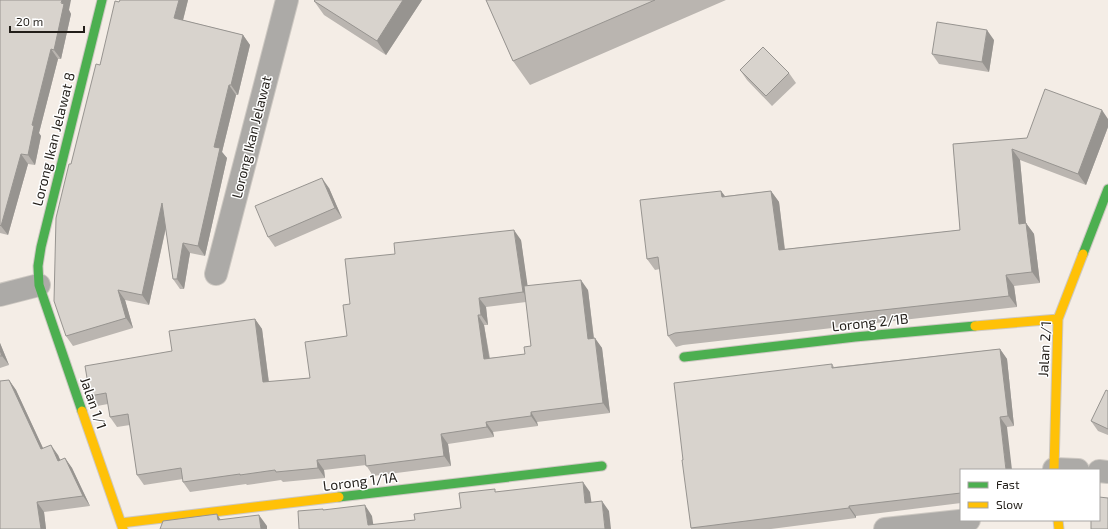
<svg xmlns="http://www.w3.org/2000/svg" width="1108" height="529" font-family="'Exo 2',sans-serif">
<rect width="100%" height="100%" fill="#f4ede6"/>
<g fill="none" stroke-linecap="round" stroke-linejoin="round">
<defs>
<path id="street" d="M 216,274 L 287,0
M 0,295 L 39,285
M 1054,469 L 1078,470
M 1099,471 L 1108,472
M 885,529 L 969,520"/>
<path id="fast" d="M 1083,254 L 1108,189
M 684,357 L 855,337 L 975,326
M 82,411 L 39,285 L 38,266 L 41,247 L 102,0
M 339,497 L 602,466"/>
<path id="slow" d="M 975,326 L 1058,319
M 82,411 L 123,529
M 1054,470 L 1058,319 L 1083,254
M 1058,520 L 1059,529
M 121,523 L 339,497"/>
</defs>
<use href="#street" stroke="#cdc8c2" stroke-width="24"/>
<use href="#fast" stroke="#cdc8c2" stroke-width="11"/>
<use href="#slow" stroke="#cdc8c2" stroke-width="11"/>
<use href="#street" stroke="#acaaa7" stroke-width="22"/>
<use href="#fast" stroke="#4caf50" stroke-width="9"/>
<use href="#slow" stroke="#ffc107" stroke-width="9"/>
</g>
<path fill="#bab5b0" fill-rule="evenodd" d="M 0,0 L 69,10 L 71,14 L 61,59 L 58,59 L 39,133 L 41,136 L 35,165 L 28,164 L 8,235 L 0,233 Z
M 120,0 L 188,0 L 183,20 L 243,35 L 250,45 L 238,95 L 236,95 L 222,152 L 227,158 L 205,256 L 190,253 L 184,289 L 180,289 L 173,279 L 166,228 L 149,305 L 125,300 L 133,328 L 73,346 L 66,336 L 71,164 Z
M 422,0 L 386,55 L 324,15 L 314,1 Z
M 486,0 L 726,0 L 530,85 L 513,61 Z
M 994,40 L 989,72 L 939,64 L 932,54 Z
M 740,70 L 789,73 L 796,83 L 772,106 L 747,80 Z
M 1108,119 L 1108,127 L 1086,185 L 1020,160 L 1026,223 L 1034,234 L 1040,283 L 1014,286 L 1017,307 L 683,345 L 676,347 L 668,336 L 660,269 L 655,270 L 647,259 L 721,191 L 725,196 L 771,191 L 779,202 L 785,249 L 960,230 L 953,144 L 1027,138 Z
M 329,188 L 342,218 L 275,247 L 268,237 Z
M 521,240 L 527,286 L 588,290 L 594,338 L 602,348 L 610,413 L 537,422 L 538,426 L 493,432 L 494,437 L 448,444 L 451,466 L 373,476 L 366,465 L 324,470 L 325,478 L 283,482 L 281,480 L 247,485 L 246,484 L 190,492 L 183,482 L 183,479 L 144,485 L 137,475 L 130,425 L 117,427 L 110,417 L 108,404 L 97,406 L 90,396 L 172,351 L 255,319 L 262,329 L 269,382 L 310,378 L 347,336 L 350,304 L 395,254 ZM 526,302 L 531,346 L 525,354 L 490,358 L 484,325 L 488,325 L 486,307 Z
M 0,343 L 9,365 L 0,368 Z
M 1000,349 L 1007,359 L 1014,426 L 1007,427 L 961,470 L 961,503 L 856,516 L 856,518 L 771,529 L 691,529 L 691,528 L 683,460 L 832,364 L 834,367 Z
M 9,380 L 16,390 L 43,448 L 58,455 L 60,460 L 65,458 L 72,468 L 90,506 L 44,512 L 46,529 L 0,529 Z
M 1108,391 L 1108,435 L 1098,431 L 1091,421 Z"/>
<path fill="#979490" d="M 62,0 L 71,0 L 69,10 L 71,14 L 61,59 L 54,50 Z
M 179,0 L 188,0 L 181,28 L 174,18 Z
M 403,0 L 422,0 L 386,55 L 377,41 Z
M 987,30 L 994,40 L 989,72 L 982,62 Z
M 243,35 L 250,45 L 238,95 L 231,85 Z
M 51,49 L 58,59 L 39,133 L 41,136 L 35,165 L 28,155 L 32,125 Z
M 229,85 L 236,95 L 222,152 L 227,158 L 205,256 L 198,246 L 214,147 Z
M 1102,110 L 1108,119 L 1108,127 L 1086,185 L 1078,174 Z
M 1012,149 L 1020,160 L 1027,235 L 1019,224 Z
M 21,154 L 28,164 L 8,235 L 1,226 Z
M 322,178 L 329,188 L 342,218 L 335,208 Z
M 721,191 L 729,202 L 722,197 Z
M 771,191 L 779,202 L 786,261 L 779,250 Z
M 162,203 L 169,213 L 149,305 L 142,295 Z
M 1026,223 L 1034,234 L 1040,283 L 1032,272 Z
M 514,230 L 521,240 L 530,302 L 523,292 Z
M 183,243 L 190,253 L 184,289 L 177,279 Z
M 1006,275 L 1014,286 L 1017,307 L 1009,296 Z
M 581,280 L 588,290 L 595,349 L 588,339 Z
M 118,290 L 125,300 L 133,328 L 126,318 Z
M 479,298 L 486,307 L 488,325 L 481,315 Z
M 478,315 L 484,325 L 491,369 L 484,359 Z
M 255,319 L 262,329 L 270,392 L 263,382 Z
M 595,338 L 602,348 L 610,413 L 603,403 Z
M 0,343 L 9,365 L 2,356 L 0,350 Z
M 1000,349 L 1007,359 L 1014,426 L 1008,416 Z
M 9,380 L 16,390 L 48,459 L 41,449 Z
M 531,412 L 537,422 L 538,426 L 531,416 Z
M 1000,417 L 1007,427 L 1012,470 L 1006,470 Z
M 486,422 L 493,432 L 494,437 L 487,427 Z
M 441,434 L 448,444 L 451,466 L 444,456 Z
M 51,445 L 58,455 L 65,471 L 58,461 Z
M 65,458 L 72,468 L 90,506 L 83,496 Z
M 317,460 L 324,470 L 325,478 L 318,468 Z
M 583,482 L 590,492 L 593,513 L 585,503 Z
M 602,501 L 609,511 L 611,529 L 605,529 Z
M 37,502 L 44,512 L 46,529 L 41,529 Z
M 365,505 L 372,516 L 374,529 L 368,525 Z
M 849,506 L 856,516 L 856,518 L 849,508 Z
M 217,514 L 224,525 L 218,520 Z
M 259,515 L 267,526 L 267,529 L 261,529 Z"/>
<path fill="#d8d3cd" stroke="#979490" d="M 0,0 L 62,0 L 61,3 L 64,4 L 54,50 L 51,49 L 32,125 L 34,126 L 28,155 L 21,154 L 1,226 L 0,225 Z
M 120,0 L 179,0 L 174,18 L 243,35 L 231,85 L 229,85 L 214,147 L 220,148 L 198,246 L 183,243 L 177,279 L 173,279 L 162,203 L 142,295 L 118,290 L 126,318 L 66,336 L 54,301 L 56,218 L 69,164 L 71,164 L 96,64 L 100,65 L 115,1 L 119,2 Z
M 315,0 L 403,0 L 377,41 L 314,1 Z
M 486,0 L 655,0 L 513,61 Z
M 937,22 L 987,30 L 982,62 L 932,54 Z
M 763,47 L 789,73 L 766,96 L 740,70 Z
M 1045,89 L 1102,110 L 1078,174 L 1012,149 L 1019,224 L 1026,223 L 1032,272 L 1006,275 L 1009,296 L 675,333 L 668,336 L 658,257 L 647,259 L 640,200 L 721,191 L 722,197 L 771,191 L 779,250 L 960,230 L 953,144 L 1027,138 Z
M 322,178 L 335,208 L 268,237 L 255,206 Z
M 514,230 L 523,292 L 479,298 L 481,315 L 478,315 L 484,359 L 525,354 L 524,347 L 531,346 L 524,286 L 581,280 L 588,339 L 595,338 L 603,403 L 531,412 L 531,416 L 486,422 L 487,427 L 441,434 L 444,456 L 366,466 L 365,455 L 317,460 L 318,468 L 276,472 L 275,470 L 240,475 L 240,474 L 183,482 L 181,468 L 137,475 L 128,414 L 110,417 L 106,393 L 90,396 L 85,366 L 172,351 L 169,331 L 255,319 L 263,382 L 310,378 L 305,342 L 347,336 L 343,305 L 350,304 L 345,259 L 395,254 L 394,243 Z
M 1000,349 L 1008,416 L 1000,417 L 1006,470 L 961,470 L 961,493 L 849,506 L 849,508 L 691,528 L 682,460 L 683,460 L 674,383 L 832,364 L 832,368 Z
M 0,350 L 2,356 L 0,356 Z
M 9,380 L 41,449 L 51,445 L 58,461 L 65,458 L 83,496 L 37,502 L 41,529 L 0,529 L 0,381 Z
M 1106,390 L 1108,391 L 1108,429 L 1091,421 Z
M 583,482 L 585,503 L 602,501 L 605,529 L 299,529 L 298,511 L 323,509 L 323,510 L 365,505 L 368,525 L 415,520 L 414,514 L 461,508 L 459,493 L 495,489 L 495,492 Z
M 1099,497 L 1108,498 L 1108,529 L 1091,529 L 1091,520 L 1099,520 Z
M 217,514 L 218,520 L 259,515 L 261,529 L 160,529 L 163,521 Z"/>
<g text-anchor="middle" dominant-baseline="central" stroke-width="3" stroke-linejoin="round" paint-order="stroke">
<g font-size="14" fill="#221e19" stroke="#fff">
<text transform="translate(251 137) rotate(-76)">Lorong Ikan Jelawat</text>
<text transform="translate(53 139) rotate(-76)">Lorong Ikan Jelawat 8</text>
<text transform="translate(870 322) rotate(-6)">Lorong 2/1B</text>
<text transform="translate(1044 349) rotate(-87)">Jalan 2/1</text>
<text transform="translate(94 403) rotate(71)">Jalan 1/1</text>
<text transform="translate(360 481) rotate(-7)">Lorong 1/1A</text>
</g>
</g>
<rect x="960" y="469" width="140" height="52" fill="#ffffff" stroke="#a7a5a3"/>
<rect x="968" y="482" width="20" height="6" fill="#4caf50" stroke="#a7a5a3"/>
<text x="996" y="489" font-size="12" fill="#221e19">Fast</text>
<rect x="968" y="502" width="20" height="6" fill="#ffc107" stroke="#a7a5a3"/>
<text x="996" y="509" font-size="12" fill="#221e19">Slow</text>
<path d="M10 26v6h74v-6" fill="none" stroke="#221e19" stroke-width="2"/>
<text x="16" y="26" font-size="12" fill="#221e19" stroke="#ffffff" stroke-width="3" paint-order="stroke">20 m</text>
</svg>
